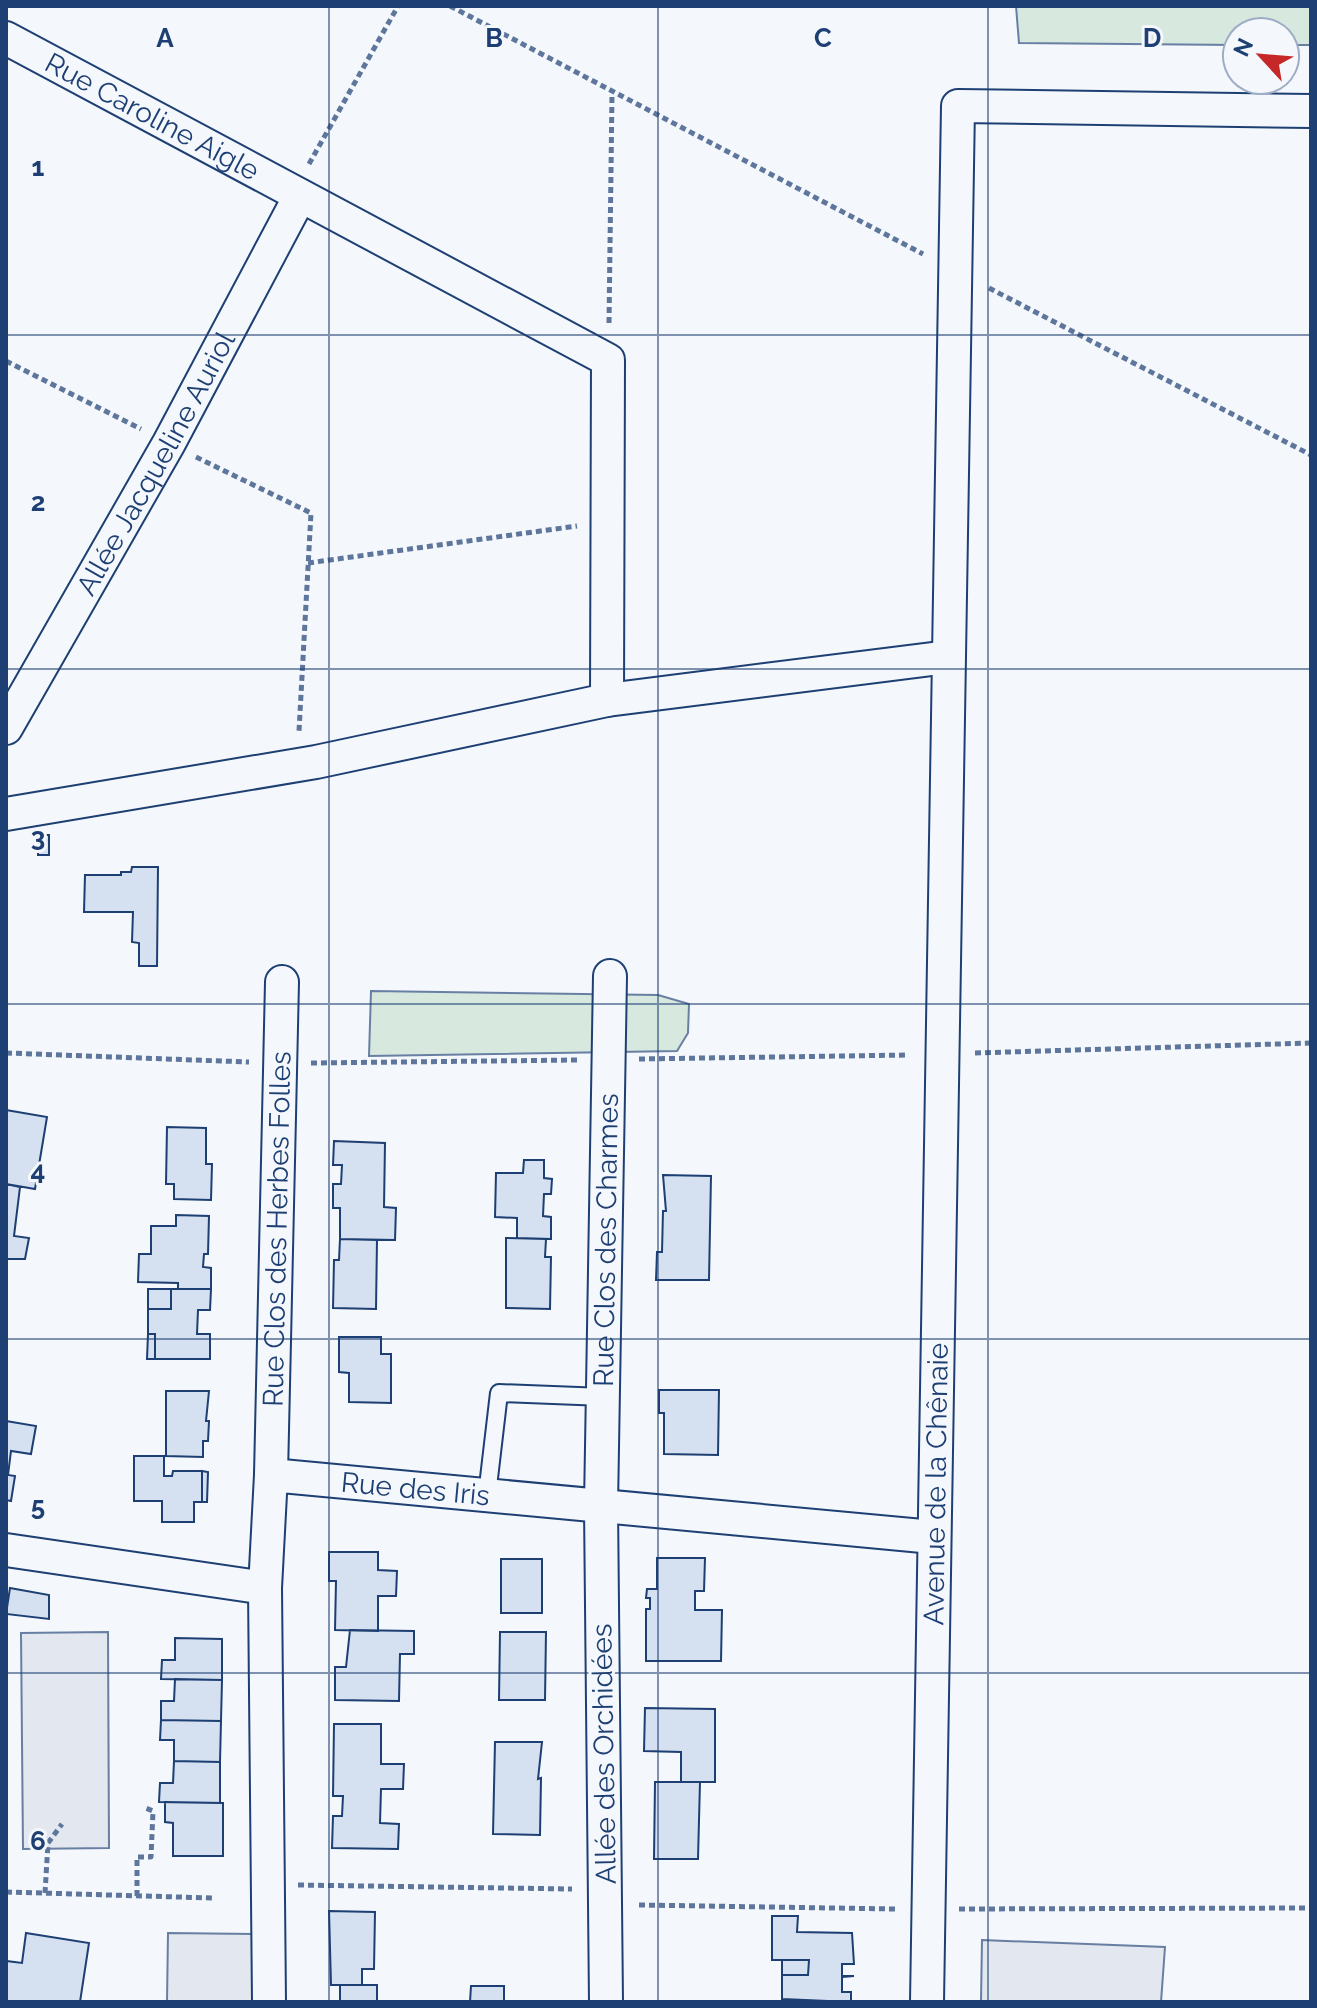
<svg xmlns="http://www.w3.org/2000/svg" width="1317" height="2008" font-family="Raleway,sans-serif">
<rect width="100%" height="100%" fill="#f4f7fb"/>
<path fill="#d7e8df" stroke="#687fa3" stroke-width="2" d="M 1016,6 L 1311,6 L 1311,45 L 1285,45 L 1285,32 L 1237,32 L 1237,45 L 1019,43 Z
M 371,991 L 658,995 L 689,1004 L 688,1033 L 677,1051 L 369,1056 Z"/>
<path fill="#e3e8f0" stroke="#687fa3" stroke-width="2" d="M 108,1632 L 109,1848 L 23,1849 L 21,1633 Z
M 168,1933 L 253,1934 L 252,2002 L 167,2002 Z
M 982,1940 L 1165,1947 L 1161,2002 L 981,2002 Z"/>
<path fill="#d5e0f0" stroke="#1d3f73" stroke-width="2" d="M 38,835 L 49,835 L 49,855 L 38,855 Z
M 132,867 L 158,867 L 157,966 L 139,966 L 139,943 L 132,942 L 133,912 L 84,912 L 85,875 L 121,875 L 121,872 L 131,872 Z
M 6,1110 L 47,1117 L 35,1189 L 6,1184 Z
M 167,1127 L 206,1128 L 206,1164 L 212,1164 L 211,1200 L 174,1199 L 174,1184 L 166,1184 Z
M 334,1141 L 385,1143 L 384,1207 L 396,1208 L 395,1240 L 340,1239 L 340,1208 L 333,1208 L 333,1184 L 341,1184 L 342,1165 L 333,1165 Z
M 524,1160 L 544,1160 L 544,1178 L 552,1179 L 551,1194 L 544,1194 L 543,1216 L 551,1217 L 551,1239 L 517,1238 L 517,1218 L 495,1217 L 496,1173 L 523,1173 Z
M 663,1175 L 711,1176 L 709,1280 L 656,1280 L 657,1252 L 662,1252 L 663,1211 L 666,1211 Z
M 6,1184 L 20,1187 L 14,1236 L 29,1238 L 25,1259 L 6,1259 Z
M 176,1215 L 209,1216 L 208,1254 L 204,1254 L 203,1267 L 211,1268 L 211,1289 L 178,1289 L 178,1283 L 138,1282 L 139,1254 L 151,1254 L 151,1226 L 176,1226 Z
M 506,1238 L 546,1239 L 545,1257 L 551,1257 L 550,1309 L 506,1308 Z
M 340,1239 L 377,1240 L 376,1309 L 333,1308 L 334,1260 L 339,1260 Z
M 148,1289 L 171,1289 L 171,1309 L 148,1309 Z
M 171,1289 L 211,1289 L 210,1310 L 198,1310 L 197,1334 L 210,1334 L 210,1359 L 155,1359 L 155,1334 L 148,1334 L 148,1309 L 171,1309 Z
M 148,1334 L 155,1334 L 155,1359 L 147,1359 Z
M 339,1337 L 381,1337 L 381,1354 L 391,1354 L 391,1403 L 349,1402 L 349,1373 L 339,1372 Z
M 659,1390 L 719,1390 L 718,1455 L 664,1454 L 664,1413 L 659,1413 Z
M 166,1391 L 209,1391 L 206,1421 L 209,1421 L 208,1441 L 203,1441 L 203,1457 L 166,1456 Z
M 6,1421 L 36,1426 L 31,1454 L 11,1451 L 8,1475 L 15,1476 L 11,1501 L 6,1500 Z
M 134,1456 L 164,1456 L 164,1476 L 172,1476 L 173,1471 L 202,1471 L 202,1502 L 194,1502 L 194,1522 L 162,1522 L 162,1501 L 134,1501 Z
M 202,1471 L 208,1472 L 207,1502 L 202,1502 Z
M 329,1552 L 378,1552 L 378,1570 L 397,1571 L 396,1596 L 378,1596 L 378,1631 L 335,1630 L 336,1581 L 329,1581 Z
M 657,1558 L 705,1558 L 704,1591 L 695,1591 L 695,1610 L 722,1610 L 721,1661 L 646,1661 L 646,1609 L 650,1609 L 650,1598 L 646,1598 L 647,1589 L 657,1589 Z
M 501,1559 L 542,1559 L 542,1613 L 501,1613 Z
M 10,1588 L 49,1595 L 49,1619 L 6,1614 Z
M 350,1630 L 414,1631 L 414,1654 L 400,1654 L 399,1701 L 335,1700 L 335,1667 L 346,1667 Z
M 500,1632 L 546,1632 L 545,1700 L 499,1700 Z
M 175,1638 L 222,1639 L 222,1680 L 161,1679 L 162,1660 L 175,1660 Z
M 175,1679 L 222,1680 L 221,1721 L 161,1720 L 161,1701 L 174,1701 Z
M 645,1708 L 715,1709 L 715,1782 L 681,1782 L 681,1752 L 644,1751 Z
M 161,1720 L 221,1721 L 220,1762 L 174,1761 L 174,1740 L 160,1740 Z
M 334,1724 L 381,1724 L 381,1764 L 404,1764 L 403,1789 L 381,1789 L 380,1823 L 399,1824 L 398,1849 L 332,1848 L 333,1816 L 342,1816 L 343,1796 L 333,1796 Z
M 495,1742 L 542,1742 L 538,1779 L 541,1778 L 540,1835 L 493,1834 Z
M 174,1761 L 220,1762 L 220,1803 L 159,1802 L 160,1783 L 173,1783 Z
M 655,1782 L 700,1782 L 698,1859 L 654,1859 Z
M 165,1802 L 223,1803 L 223,1856 L 173,1856 L 173,1823 L 165,1822 Z
M 329,1911 L 375,1912 L 374,1969 L 362,1969 L 362,1985 L 331,1985 Z
M 772,1916 L 798,1916 L 797,1932 L 852,1933 L 854,1964 L 842,1964 L 842,1976 L 854,1976 L 842,1977 L 842,1992 L 851,1992 L 851,2002 L 782,1999 L 782,1975 L 808,1975 L 809,1960 L 772,1960 Z
M 26,1933 L 89,1943 L 80,2002 L 6,2002 L 6,1961 L 22,1963 Z
M 782,1960 L 809,1960 L 808,1975 L 782,1975 Z
M 340,1985 L 377,1985 L 377,2002 L 331,2002 L 340,2002 Z
M 471,1986 L 504,1986 L 504,2002 L 470,2002 Z"/>
<g fill="none" stroke-linecap="round" stroke-linejoin="round">
<defs>
<path id="lane" d="M 487,1495 L 499,1393 L 604,1397"/>
<g id="street">
<path id="s1" d="M 6,38 L 608,360 L 607,700 L 948,657"/>
<path id="s2" d="M 6,728 L 169,443 L 300,196"/>
<path d="M 6,814 L 316,762 L 607,700"/>
<path id="s3" d="M 271,1475 L 282,982"/>
<path id="s4" d="M 6,1550 L 265,1588 L 271,1475 L 933,1537"/>
<path d="M 265,1588 L 269,2002"/>
<path id="s5" d="M 606,2002 L 601,1506 L 610,976"/>
<path id="s6" d="M 927,2002 L 958,106 L 1311,111"/>
</g>
</defs>
<use href="#lane" stroke="#1d3f73" stroke-width="20"/>
<use href="#street" stroke="#1d3f73" stroke-width="36"/>
<path stroke="#5e769c" stroke-width="5" stroke-dasharray="6 4" stroke-linecap="butt" d="M 450,6 L 923,254
M 309,164 L 398,6
M 989,288 L 1311,455
M 609,323 L 612,93
M 6,361 L 141,429
M 196,457 L 311,513 L 299,731
M 308,563 L 577,526
M 6,1053 L 249,1062
M 975,1053 L 1311,1043
M 639,1059 L 909,1055
M 311,1063 L 577,1060
M 298,1885 L 572,1889
M 6,1892 L 213,1898
M 45,1893 L 48,1843 L 62,1824
M 137,1896 L 137,1857 L 151,1857 L 153,1811 L 143,1807
M 639,1905 L 897,1909
M 959,1909 L 1311,1908"/>
<use href="#lane" stroke="#f4f7fb" stroke-width="16"/>
<use href="#street" stroke="#f4f7fb" stroke-width="32"/>
</g>
<path fill="none" stroke="#1d3f73" stroke-width="2" stroke-opacity="0.55" d="M 329,6 L 329,2002M 658,6 L 658,2002M 988,6 L 988,2002M 6,335 L 1311,335M 6,669 L 1311,669M 6,1004 L 1311,1004M 6,1339 L 1311,1339M 6,1673 L 1311,1673"/>
<g text-anchor="middle" dominant-baseline="central" stroke-width="6" stroke-linejoin="round" paint-order="stroke">
<g font-size="28" fill="#1d3f73" stroke="#f4f7fb">
<text stroke="none"><textPath href="#s1" startOffset="166">Rue Caroline Aigle</textPath></text>
<text stroke="none"><textPath href="#s2" startOffset="304">Allée Jacqueline Auriol</textPath></text>
<text stroke="none"><textPath href="#s3" startOffset="246">Rue Clos des Herbes Folles</textPath></text>
<text stroke="none"><textPath href="#s5" startOffset="762">Rue Clos des Charmes</textPath></text>
<text stroke="none"><textPath href="#s6" startOffset="518">Avenue de la Chênaie</textPath></text>
<text stroke="none"><textPath href="#s4" startOffset="520">Rue des Iris</textPath></text>
<text transform="translate(604 1754) rotate(-91)">Allée des Orchidées</text>
</g>
</g>
<g font-size="26" text-anchor="middle" font-weight="bold" fill="#1d3f73" stroke="#f4f7fb" stroke-width="6" stroke-linejoin="round" paint-order="stroke">
<text x="165" y="47">A</text>
<text x="494" y="47">B</text>
<text x="823" y="47">C</text>
<text x="1152" y="47">D</text>
<text x="38" y="176">1</text>
<text x="38" y="511">2</text>
<text x="38" y="846">3</text>
<text x="38" y="1180">4</text>
<text x="38" y="1515">5</text>
<text x="38" y="1850">6</text>
</g>
<rect width="1317" height="2008" fill="none" stroke="#1d3f73" stroke-width="16"/>
<g transform="translate(1261 56) rotate(296)"><circle r="38" fill="#f4f7fb" stroke="#9eadc5" stroke-width="2"/>
<path d="M0-6L14 30L0 20L-14 30Z" fill="#c62828"/>
<text y="-12" font-size="22" font-weight="bold" text-anchor="middle" fill="#1d3f73">N</text>
</g>
</svg>
